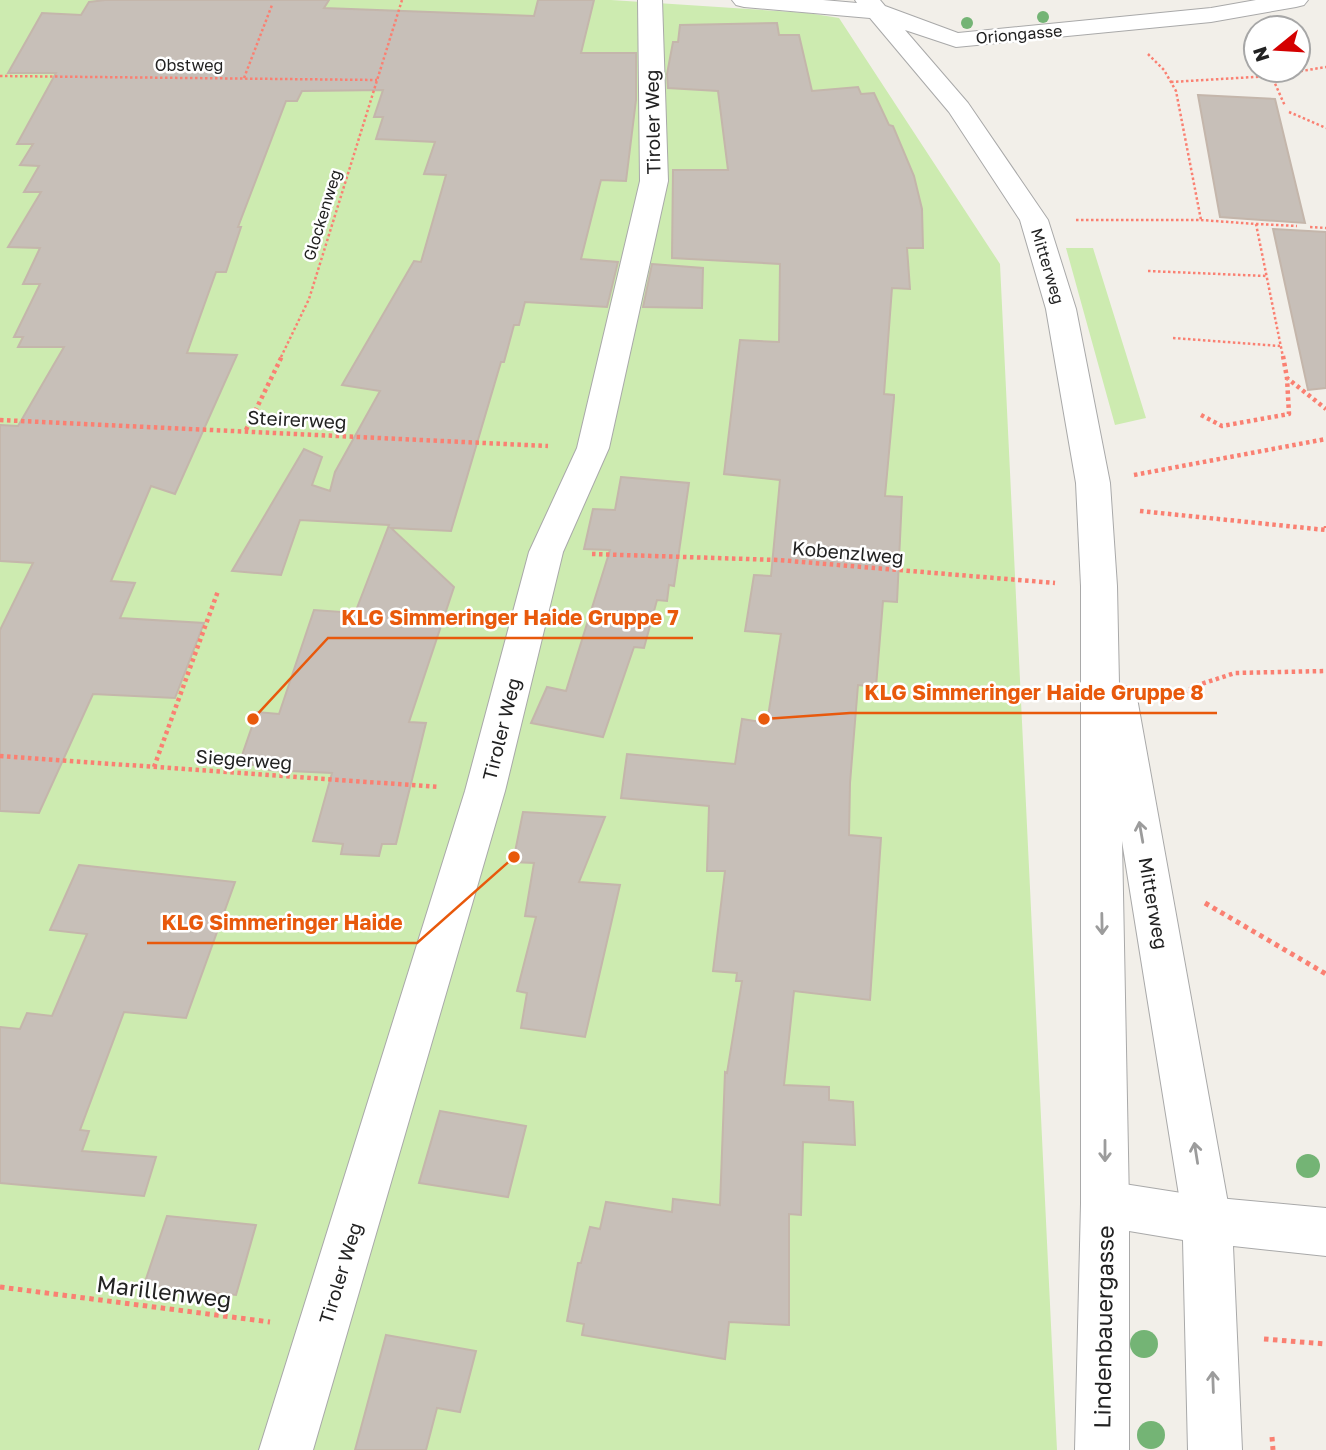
<svg xmlns="http://www.w3.org/2000/svg" width="1326" height="1450" font-family="'Golos Text',sans-serif">
<rect width="100%" height="100%" fill="#f2efe9"/>
<path fill="#cdebb0" d="M 0,0 L 611,0 L 808,13 L 839,18 L 1000,264 L 1057,1450 L 0,1450 Z
M 1066,248 L 1093,248 L 1146,418 L 1115,425 Z"/>
<path fill="#c7bfb8" stroke="#c4b6ab" stroke-width="2" d="M 105,0 L 329,0 L 324,8 L 534,16 L 538,0 L 594,0 L 581,53 L 636,53 L 636,100 L 626,181 L 601,180 L 581,259 L 618,262 L 607,307 L 525,302 L 519,325 L 514,325 L 504,362 L 501,362 L 451,531 L 391,528 L 454,587 L 409,722 L 426,723 L 396,844 L 382,844 L 379,856 L 341,854 L 343,844 L 313,841 L 332,773 L 269,770 L 270,766 L 239,764 L 257,712 L 279,714 L 314,610 L 355,613 L 389,525 L 300,520 L 281,575 L 232,571 L 304,449 L 322,457 L 312,485 L 330,491 L 335,472 L 380,391 L 342,385 L 414,261 L 421,262 L 446,175 L 424,174 L 435,142 L 376,139 L 383,117 L 374,117 L 383,90 L 302,91 L 297,101 L 286,101 L 238,227 L 241,227 L 226,272 L 216,272 L 187,353 L 237,355 L 175,494 L 151,486 L 111,581 L 135,583 L 120,618 L 204,623 L 175,698 L 93,694 L 39,813 L 0,811 L 0,630 L 33,563 L 0,561 L 0,425 L 18,426 L 64,347 L 18,347 L 23,337 L 14,337 L 40,284 L 23,284 L 40,248 L 8,247 L 41,192 L 24,192 L 39,166 L 20,165 L 33,144 L 17,144 L 56,73 L 8,73 L 42,13 L 81,15 L 89,2 Z
M 777,23 L 779,35 L 799,35 L 812,91 L 858,87 L 861,94 L 874,93 L 889,125 L 893,126 L 914,176 L 922,209 L 923,248 L 907,248 L 910,289 L 892,288 L 884,394 L 894,395 L 894,398 L 885,496 L 902,497 L 897,602 L 883,601 L 876,687 L 858,685 L 850,783 L 849,835 L 881,838 L 870,1000 L 794,991 L 784,1085 L 829,1087 L 829,1100 L 853,1102 L 855,1145 L 803,1142 L 801,1215 L 789,1214 L 789,1325 L 729,1322 L 725,1359 L 582,1335 L 584,1324 L 567,1321 L 578,1263 L 581,1263 L 590,1227 L 600,1229 L 606,1202 L 672,1212 L 673,1199 L 720,1205 L 725,1072 L 727,1073 L 742,981 L 736,981 L 737,973 L 713,971 L 725,871 L 707,871 L 709,806 L 621,798 L 627,754 L 735,764 L 742,719 L 767,723 L 781,634 L 745,631 L 754,575 L 771,576 L 780,480 L 724,474 L 740,340 L 779,342 L 780,264 L 672,258 L 673,170 L 728,170 L 718,91 L 668,88 L 667,74 L 673,42 L 678,42 L 680,25 Z
M 1198,95 L 1275,99 L 1305,223 L 1220,217 Z
M 1273,229 L 1326,232 L 1326,388 L 1308,390 Z
M 652,264 L 703,268 L 702,308 L 643,307 Z
M 621,477 L 689,483 L 674,586 L 669,585 L 667,601 L 657,600 L 644,648 L 634,647 L 603,737 L 531,723 L 547,687 L 566,691 L 610,550 L 584,549 L 593,509 L 615,510 Z
M 523,812 L 605,817 L 579,882 L 620,885 L 585,1037 L 521,1028 L 527,993 L 517,991 L 536,917 L 525,916 L 534,863 L 513,862 Z
M 79,865 L 235,882 L 186,1018 L 124,1012 L 80,1130 L 89,1131 L 82,1151 L 156,1157 L 144,1196 L 0,1183 L 0,1027 L 20,1029 L 27,1013 L 52,1016 L 87,934 L 50,930 Z
M 440,1111 L 526,1126 L 508,1197 L 419,1183 Z
M 167,1216 L 256,1225 L 236,1295 L 144,1285 Z
M 386,1335 L 476,1351 L 460,1412 L 437,1408 L 426,1450 L 355,1450 Z"/>
<g fill="none" stroke-linecap="round" stroke-linejoin="round">
<defs>
<path id="minor" d="M 638,0 L 662,0 L 668,181 L 609,448 L 563,552 L 505,791 L 313,1450 L 259,1450 L 465,791 L 529,552 L 577,448 L 640,181 Z
M 732,0 L 823,0 L 857,3 L 855,0 L 880,0 L 885,6 L 958,33 L 1211,8 L 1256,0 L 1308,0 L 1304,5 L 1296,7 L 1211,22 L 956,47 L 905,30 L 968,103 L 1048,220 L 1076,309 L 1110,483 L 1117,586 L 1119,684 L 1131,688 L 1137,698 L 1231,1220 L 1224,1237 L 1207,1243 L 1190,1237 L 1183,1220 L 1122,841 L 1129,1204 L 1122,1220 L 1105,1227 L 1088,1220 L 1081,1204 L 1081,586 L 1076,483 L 1046,309 L 1020,220 L 949,112 L 870,18 L 744,7 L 736,5 Z"/>
<path id="tertiary" d="M 1105,1181 L 1207,1197 L 1326,1208 L 1326,1256 L 1233,1246 L 1242,1450 L 1188,1450 L 1183,1240 L 1129,1231 L 1129,1450 L 1075,1450 L 1081,1204 L 1088,1188 Z"/>
</defs>
<use href="#minor" stroke="#a9a9a9" stroke-width="2"/>
<use href="#tertiary" stroke="#a9a9a9" stroke-width="2"/>
<path stroke="#fa8072" stroke-width="2.5" stroke-dasharray="2.5 2.5" stroke-linecap="butt" d="M 1148,54 L 1164,70 L 1176,91 L 1201,220
M 1269,70 L 1285,106
M 0,76 L 377,80
M 244,78 L 272,5
M 1171,82 L 1271,76 L 1326,67
M 1289,112 L 1326,128
M 1076,220 L 1201,220 L 1256,224 L 1283,357
M 1256,224 L 1297,226
M 1310,227 L 1326,228
M 1148,271 L 1266,276
M 1173,338 L 1280,346
M 281,357 L 309,299 L 402,0"/>
<path stroke="#fa8072" stroke-width="4.5" stroke-dasharray="3.5 3.5" stroke-linecap="butt" d="M 1283,356 L 1287,378 L 1326,409
M 1201,415 L 1222,426 L 1289,414 L 1287,378
M 0,420 L 548,446
M 246,430 L 282,356
M 1134,475 L 1326,439
M 1140,511 L 1326,530 L 1326,526
M 592,554 L 778,560 L 1055,583
M 1171,699 L 1198,685 L 1235,673 L 1326,671
M 0,756 L 439,787
M 154,767 L 218,591"/>
<path stroke="#fa8072" stroke-width="5" stroke-dasharray="4.5 4.5" stroke-linecap="butt" d="M 1205,903 L 1326,974
M 0,1287 L 270,1322
M 1264,1339 L 1326,1344
M 1272,1437 L 1273,1450"/>
<use href="#minor" fill="#fff" fill-rule="evenodd"/>
<use href="#tertiary" fill="#fff" fill-rule="evenodd"/>
</g>
<g fill="#74b475">
<circle cx="1043" cy="17" r="6"/>
<circle cx="967" cy="23" r="6"/>
<circle cx="1308" cy="1166" r="12"/>
<circle cx="1144" cy="1344" r="14"/>
<circle cx="1151" cy="1435" r="14"/>
</g>
<defs><path id="oneway-shaft" d="M-6 0H5M1.5-3L5.5 0L1.5 3" fill="none" stroke-width="1.6" stroke-linecap="round" stroke-linejoin="round" transform="scale(1.75)"/></defs>
<g stroke="#9c9c9c">
<use href="#oneway-shaft" transform="translate(1141 832) rotate(-100)"/>
<use href="#oneway-shaft" transform="translate(1102 924) rotate(89)"/>
<use href="#oneway-shaft" transform="translate(1105 1151) rotate(90)"/>
<use href="#oneway-shaft" transform="translate(1196 1153) rotate(-99)"/>
<use href="#oneway-shaft" transform="translate(1213 1382) rotate(-92)"/>
</g>
<g text-anchor="middle" dominant-baseline="central" stroke-width="5" stroke-linejoin="round" paint-order="stroke">
<g font-size="16" fill="#222" stroke="#fff">
<text transform="translate(1019 34) rotate(-5)">Oriongasse</text>
<text x="189" y="65">Obstweg</text>
<text transform="translate(322 215) rotate(-73)">Glockenweg</text>
<text transform="translate(1048 266) rotate(73)">Mitterweg</text>
</g>
<g font-size="19" fill="#222" stroke="#fff">
<text transform="translate(652 122) rotate(-91)">Tiroler Weg</text>
<text transform="translate(297 419) rotate(3)">Steirerweg</text>
<text transform="translate(848 552) rotate(5)">Kobenzlweg</text>
<text transform="translate(501 729) rotate(-76)">Tiroler Weg</text>
<text transform="translate(244 759) rotate(4)">Siegerweg</text>
<text transform="translate(1154 903) rotate(80)">Mitterweg</text>
<text transform="translate(340 1273) rotate(-73)">Tiroler Weg</text>
</g>
<g font-size="23" fill="#222" stroke="#fff">
<text transform="translate(164 1291) rotate(7)">Marillenweg</text>
<text transform="translate(1103 1327) rotate(-89)">Lindenbauergasse</text>
</g>
</g>
<path fill="none" stroke="#e8590c" stroke-width="2.5" d="M253 719L328 638H693M764 719L850 713H1217M514 857L417 943H147"/>
<g fill="#e8590c" stroke="#fff" stroke-width="2.5">
<circle cx="253" cy="719" r="7"/>
<circle cx="764" cy="719" r="7"/>
<circle cx="514" cy="857" r="7"/>
</g>
<g font-size="21" text-anchor="middle" font-weight="bold" fill="#e8590c" stroke="#fff" stroke-width="5" stroke-linejoin="round" paint-order="stroke">
<text x="510" y="625">KLG Simmeringer Haide Gruppe 7</text>
<text x="1034" y="700">KLG Simmeringer Haide Gruppe 8</text>
<text x="282" y="930">KLG Simmeringer Haide</text>
</g>
<g transform="translate(1277 49) rotate(252)"><circle r="33" fill="#ffffff" stroke="#a7a7a7" stroke-width="2"/>
<path d="M0-5L12 26L0 18L-12 26Z" fill="#d40000"/>
<text y="-10" font-size="19" font-weight="bold" text-anchor="middle" fill="#222222">N</text>
</g>
</svg>
